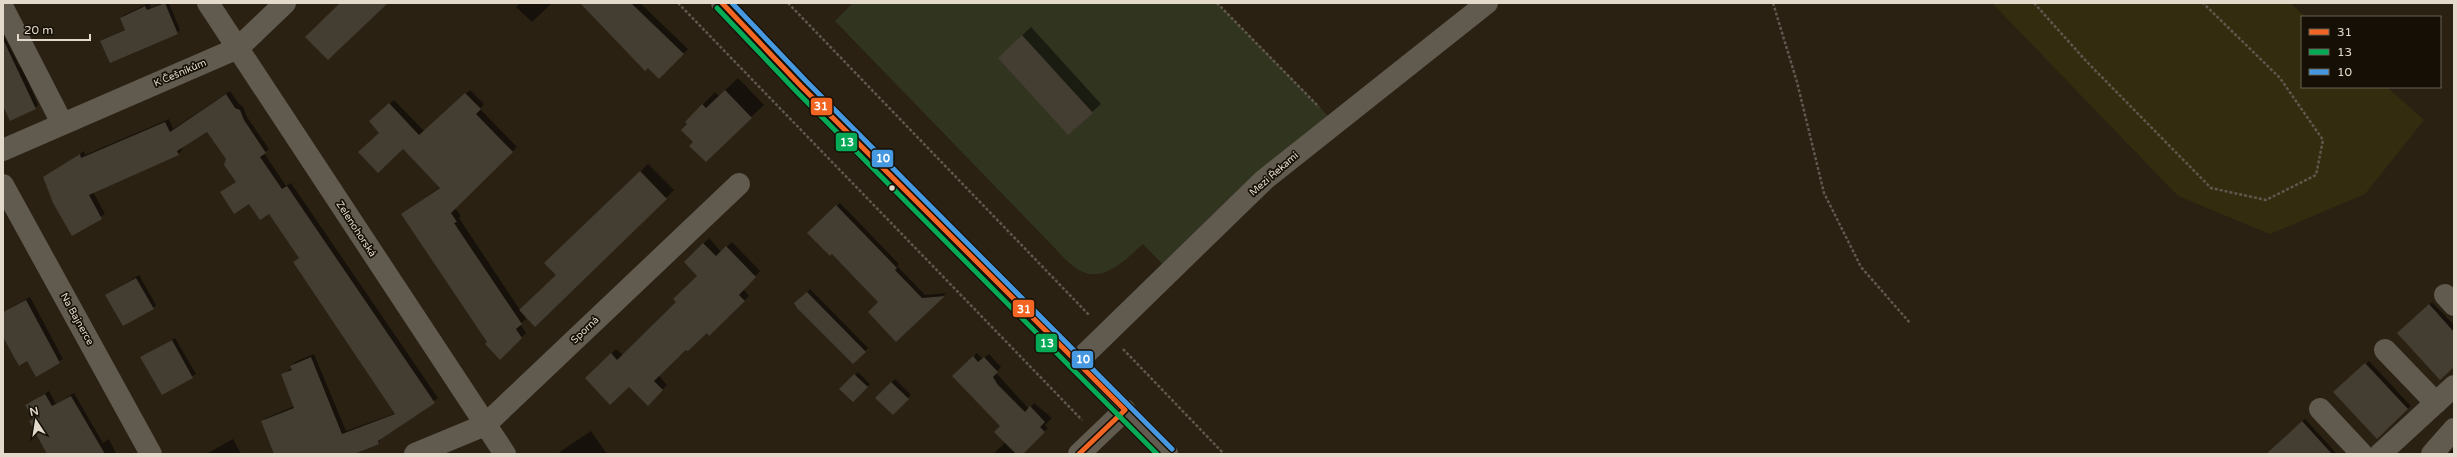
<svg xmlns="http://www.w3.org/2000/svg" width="2457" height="457" font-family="'Varela Round',sans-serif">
<rect width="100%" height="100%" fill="#2a2113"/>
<path fill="#313520" d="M 853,3 L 1217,3 L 1335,123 L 1171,273 L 1143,244 C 1126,259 1104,284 1079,270 C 1068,264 1058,251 1049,242 L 835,21 Z"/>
<path fill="#342c0e" d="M 1992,3 L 2290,3 L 2306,17 L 2302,17 L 2302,87 L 2387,87 L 2424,120 L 2365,194 L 2270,234 L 2178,196 Z"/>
<path fill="#0007" d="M 149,3 L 151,8 L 161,3 L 169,3 L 180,30 L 177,33 L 101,41 L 126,29 L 121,18 L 124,15 Z
M 520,3 L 552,3 L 532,22 L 516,7 Z
M 581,3 L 640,3 L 688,49 L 659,78 Z
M 1031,27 L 1101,104 L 1092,112 L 1008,49 Z
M 3,34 L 20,67 L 22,67 L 38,105 L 35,108 L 3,107 Z
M 738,78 L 764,105 L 751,117 L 694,142 L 686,122 L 715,92 L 719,96 Z
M 470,90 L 484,104 L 480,109 L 517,147 L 455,208 L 461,216 L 459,218 L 520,310 L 557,275 L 554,255 L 648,164 L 674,190 L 535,325 L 523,315 L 526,319 L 520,324 L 526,333 L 501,358 L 402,214 L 440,187 L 403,147 L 380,133 L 374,117 L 394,100 L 424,131 Z
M 230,91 L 239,104 L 243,107 L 247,117 L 269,149 L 264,153 L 286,186 L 291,183 L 438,398 L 382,438 L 378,443 L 352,454 L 275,454 L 262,421 L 266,418 L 295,406 L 282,375 L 292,368 L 291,366 L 295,362 L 314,354 L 346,431 L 396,413 L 294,262 L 300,257 L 269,213 L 249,202 L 221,193 L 237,181 L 227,159 L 207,130 L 181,147 L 182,150 L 178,154 L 93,192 L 105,214 L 72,234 L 44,178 L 84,151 L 85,155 L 169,119 L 173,129 Z
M 840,203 L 899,264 L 897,266 L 925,295 L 946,293 L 896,340 L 880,302 L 832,253 L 809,233 Z
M 709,238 L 721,252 L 732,242 L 760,271 L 743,289 L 749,296 L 709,334 L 707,332 L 658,375 L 667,385 L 648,404 L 629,386 L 586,378 L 616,349 L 623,355 L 678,302 L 699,275 L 685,262 Z
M 139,275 L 156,305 L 153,308 L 107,295 Z
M 810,289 L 868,348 L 853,363 L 795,304 Z
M 30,297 L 63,359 L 36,375 L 27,360 L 3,335 L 3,312 Z
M 2432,302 L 2454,325 L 2454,366 L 2398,333 Z
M 175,338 L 196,374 L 162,394 L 145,355 Z
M 977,353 L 983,359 L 989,354 L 1001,367 L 996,373 L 1029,409 L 1034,403 L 1052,418 L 1045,425 L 1048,428 L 1022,454 L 993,454 L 1006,442 L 1002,426 L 954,376 Z
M 2369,361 L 2411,406 L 2377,437 L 2335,392 Z
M 858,372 L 870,384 L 853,401 L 841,389 Z
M 895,379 L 911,395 L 893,414 L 877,398 Z
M 49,391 L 56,404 L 74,393 L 103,443 L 109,439 L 116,454 L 48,454 L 26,406 Z
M 2305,419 L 2337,454 L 2274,454 L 2271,451 Z
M 591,431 L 607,454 L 558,454 L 561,451 Z
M 233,439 L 241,454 L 206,454 Z
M 2454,448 L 2454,454 L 2447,454 L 2450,453 Z"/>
<path fill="#443d32" d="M 165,3 L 178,34 L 110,63 L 100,41 L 125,30 L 120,18 L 145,6 L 147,10 Z
M 340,3 L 388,3 L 328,60 L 305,37 Z
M 580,3 L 631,3 L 684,54 L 659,79 L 648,68 L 645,71 Z
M 1022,35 L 1093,113 L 1068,135 L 998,58 Z
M 3,39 L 36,109 L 10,121 L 3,106 Z
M 725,90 L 752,118 L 706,162 L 689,146 L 693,142 L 681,130 L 687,124 L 685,122 L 702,104 L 706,108 Z
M 465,93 L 481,109 L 476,114 L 513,152 L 451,213 L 457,222 L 454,223 L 522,324 L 516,329 L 522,338 L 500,360 L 485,344 L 487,342 L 401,214 L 440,188 L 403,149 L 378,173 L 358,152 L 379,133 L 369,121 L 389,103 L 419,135 Z
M 226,94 L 235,108 L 240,110 L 244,120 L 266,153 L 260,157 L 282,189 L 287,186 L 435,403 L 378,441 L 379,444 L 354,454 L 274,454 L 261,421 L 294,408 L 281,374 L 292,370 L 290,366 L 311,357 L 342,434 L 395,414 L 293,262 L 299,258 L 269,214 L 260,220 L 249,204 L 234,214 L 220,192 L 236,182 L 224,165 L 226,159 L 207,132 L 177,151 L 179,155 L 89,195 L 102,219 L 72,236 L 53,203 L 43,177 L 80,154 L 81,158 L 165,122 L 170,132 Z
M 640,171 L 667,199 L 535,327 L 519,310 L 556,275 L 544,263 Z
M 836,205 L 897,268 L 895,270 L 922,298 L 945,296 L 896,342 L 868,312 L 878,302 L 832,254 L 830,256 L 807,233 Z
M 703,243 L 716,256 L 726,246 L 756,277 L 739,295 L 745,301 L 709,336 L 707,333 L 688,351 L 686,350 L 654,381 L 663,390 L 648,406 L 629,387 L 610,405 L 585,378 L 611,353 L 617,360 L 676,302 L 673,299 L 697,276 L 684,262 Z
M 136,278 L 154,309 L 123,326 L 105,295 Z
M 807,292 L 866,352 L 853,364 L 797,308 L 794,303 Z
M 26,300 L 60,363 L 36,377 L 27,361 L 19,366 L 3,337 L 3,312 Z
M 2429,304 L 2454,332 L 2454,367 L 2440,380 L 2397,333 Z
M 172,340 L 193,378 L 162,395 L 140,357 Z
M 973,356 L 978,362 L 984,357 L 998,372 L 993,377 L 998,385 L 1025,412 L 1030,406 L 1045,422 L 1040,427 L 1045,432 L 1023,454 L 1016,454 L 994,432 L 1000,426 L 952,376 Z
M 2365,363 L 2408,409 L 2377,439 L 2333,392 Z
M 854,374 L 868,387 L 853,402 L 839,389 Z
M 891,382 L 909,399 L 893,415 L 875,398 Z
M 45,394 L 52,406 L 71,396 L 105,454 L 47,454 L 29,421 L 33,419 L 25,405 Z
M 2302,421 L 2332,454 L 2266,454 L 2286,436 Z"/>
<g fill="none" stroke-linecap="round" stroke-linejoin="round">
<path stroke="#5f584e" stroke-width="2.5" stroke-dasharray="3 2" stroke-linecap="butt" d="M 678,3 L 1082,420
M 788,3 L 1090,316
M 1217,3 L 1319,107
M 1773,3 L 1797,82 L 1824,193 L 1861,267 L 1910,323
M 2034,3 L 2087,62 L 2211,188 L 2266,200 L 2316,175 L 2323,140 L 2280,78 L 2203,3
M 1123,349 L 1224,454"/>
<path stroke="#615a4f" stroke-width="22" d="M 208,3 L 505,454
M 722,3 L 801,86 L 1167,454
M 3,8 L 62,123
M 3,150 L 238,48 L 285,3
M 3,185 L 151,454
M 2445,295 L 2454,305
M 2385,350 L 2436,403
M 1077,362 L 1264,180 L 1487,3
M 2320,409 L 2362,454
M 415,454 L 485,425 L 739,184
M 1079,454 L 1125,410
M 2380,454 L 2454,386
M 2432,454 L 2454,429"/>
<defs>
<path id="bus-1" d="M 722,3 L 801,86 L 1125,410
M 1079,454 L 1125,410"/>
<path id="bus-2" d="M 717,8 L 796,91 L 1157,454"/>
<path id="bus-3" d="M 732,3 L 806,81 L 1172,449"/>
</defs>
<use href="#bus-1" stroke="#150f05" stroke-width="8"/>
<use href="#bus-2" stroke="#150f05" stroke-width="8"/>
<use href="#bus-3" stroke="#150f05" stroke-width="8"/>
<use href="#bus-1" stroke="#f26522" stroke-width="5"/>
<use href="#bus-2" stroke="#06aa56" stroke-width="5"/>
<use href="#bus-3" stroke="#4699e1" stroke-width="5"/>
</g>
<circle fill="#e3dacb" stroke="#150f05" stroke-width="1.5" cx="892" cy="188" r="3.5"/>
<g text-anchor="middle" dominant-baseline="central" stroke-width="3.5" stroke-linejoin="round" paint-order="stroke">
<g font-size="10" fill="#e3dacb" stroke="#150f05">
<text transform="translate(180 73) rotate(-23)">K Češníkům</text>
<text transform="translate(1274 174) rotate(-41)">Mezi Řekami</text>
<text transform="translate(356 229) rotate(57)">Zelenohorská</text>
<text transform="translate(77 319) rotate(61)">Na Bajnerce</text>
<text transform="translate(585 330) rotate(-44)">Sporná</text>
</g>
</g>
<g stroke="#150f05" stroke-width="1.5">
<rect x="810" y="97" width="23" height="19" rx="4" fill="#f26522"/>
<rect x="835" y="132" width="23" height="20" rx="4" fill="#06aa56"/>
<rect x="871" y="149" width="23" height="19" rx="4" fill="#4699e1"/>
<rect x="1012" y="299" width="23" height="19" rx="4" fill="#f26522"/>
<rect x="1035" y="333" width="23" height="20" rx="4" fill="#06aa56"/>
<rect x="1071" y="350" width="23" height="19" rx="4" fill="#4699e1"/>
</g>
<g font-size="11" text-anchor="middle" font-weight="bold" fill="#fff">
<text x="821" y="110">31</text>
<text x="847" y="146">13</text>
<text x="883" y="162">10</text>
<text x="1024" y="313">31</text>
<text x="1047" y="347">13</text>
<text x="1083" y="363">10</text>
</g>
<rect width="2457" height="457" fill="none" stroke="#e3dacb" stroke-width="8"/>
<rect x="2301" y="16" width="140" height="72" fill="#150f05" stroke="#676054"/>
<rect x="2309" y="29" width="20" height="6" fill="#f26522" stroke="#676054"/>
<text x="2337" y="36" font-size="12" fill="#e3dacb">31</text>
<rect x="2309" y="49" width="20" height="6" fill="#06aa56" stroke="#676054"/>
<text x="2337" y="56" font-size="12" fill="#e3dacb">13</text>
<rect x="2309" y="69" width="20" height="6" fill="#4699e1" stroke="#676054"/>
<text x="2337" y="76" font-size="12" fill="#e3dacb">10</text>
<g transform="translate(36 421) rotate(348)" stroke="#150f05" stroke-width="3" paint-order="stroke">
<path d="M0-3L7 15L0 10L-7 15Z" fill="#e3dacb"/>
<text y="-6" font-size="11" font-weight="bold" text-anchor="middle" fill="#e3dacb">N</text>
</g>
<path d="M18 34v6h72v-6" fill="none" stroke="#e3dacb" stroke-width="2"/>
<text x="24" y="34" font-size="12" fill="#e3dacb" stroke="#150f05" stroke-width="3" paint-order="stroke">20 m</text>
</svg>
